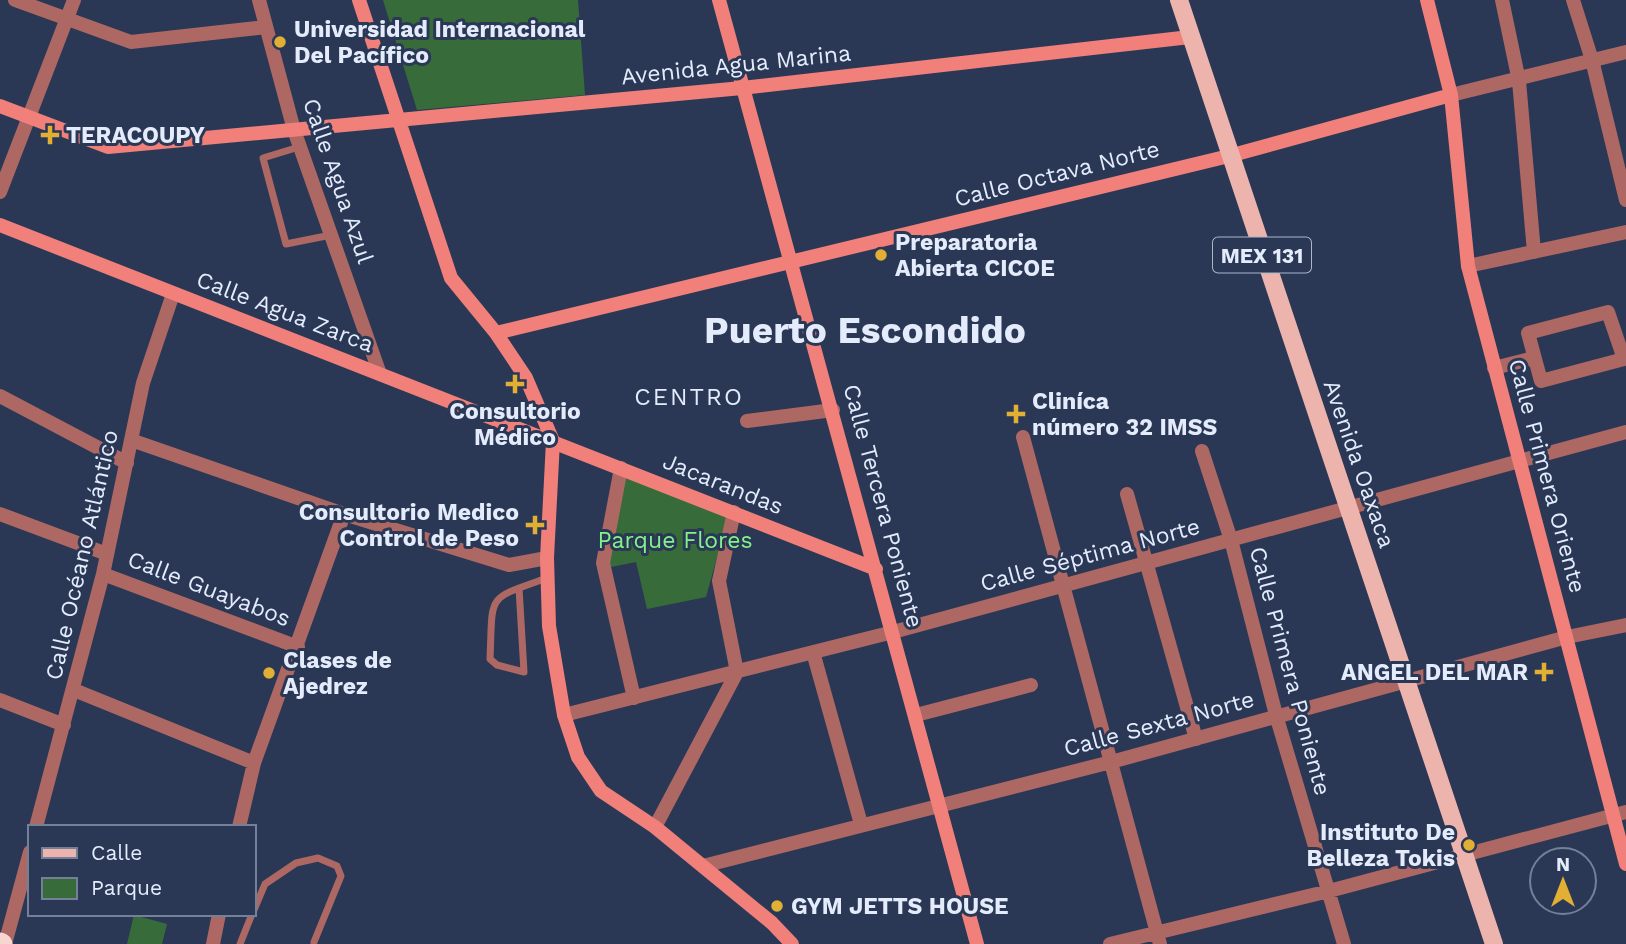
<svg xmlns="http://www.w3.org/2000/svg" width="1626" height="944" font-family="'Work Sans',sans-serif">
<rect width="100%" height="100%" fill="#2a3856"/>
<path fill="#376c3a" d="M 383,0 L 578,0 L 585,95 L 417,110 Z
M 624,474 L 729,514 L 706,597 L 647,609 L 636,562 L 606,568 Z
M 134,915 L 167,924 L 162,944 L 127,944 Z"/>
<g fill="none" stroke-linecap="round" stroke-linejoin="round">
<path stroke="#ae6863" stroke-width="7" d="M 299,147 L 263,158 L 286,244 L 331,235
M 519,588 L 524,672 L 497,665 L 490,659 C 493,593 485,600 547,578
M 254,910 L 265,884 L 296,863 L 318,858 L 337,866 L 341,876 L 314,942
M 240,944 L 252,914"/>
<path stroke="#ae6863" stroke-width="14" d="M 15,0 L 131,42 L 266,27
M 259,0 L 294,130 L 380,374
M 1502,0 L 1519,81 L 1534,252
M 1573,0 L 1592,60 L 1626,200
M 1451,95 L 1626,52
M 0,192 L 74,0
M 1468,266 L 1626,232
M 1608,312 L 1624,359 L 1541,381 L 1528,333 Z
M 1494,368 L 1534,358
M 0,396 L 127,463
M 747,421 L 833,410
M 1023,437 L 1160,944
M 131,440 L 344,514 L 509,565 L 547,558
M 1202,451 L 1231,540 L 1276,715 L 1344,944
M 621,468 L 603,563 L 634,698
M 1127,494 L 1196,739
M 0,514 L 107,554
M 103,574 L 298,647
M 813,652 L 861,824
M 74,690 L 254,763
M 0,700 L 64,725
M 564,715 L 893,632 L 1626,432
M 916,715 L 1031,685
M 36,827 L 103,574 L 143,383 L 173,294
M 239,827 L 254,763 L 344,514
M 655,827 L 737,672 L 719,581 L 734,512
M 703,866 L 1111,762 L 1567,637 L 1626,625
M 5,944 L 30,852
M 213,944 L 219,914
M 1110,944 L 1329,891 L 1626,812"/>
<path stroke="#f08079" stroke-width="14" d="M 359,0 L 451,278 L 496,333 L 526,378 L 553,441 L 547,558 L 549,626 L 564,715 L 578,757 L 601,791 L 655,827 L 772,923 L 792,944
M 719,0 L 977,944
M 1427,0 L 1451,95 L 1468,266 L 1626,864
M 0,106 L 108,147 L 742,88 L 1190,37
M 0,225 L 876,569
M 496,333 L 1229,156 L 1451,95"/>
<path stroke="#edb3ad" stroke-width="18" d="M 1179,0 L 1494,944"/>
<path stroke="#f9d5d1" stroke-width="21" d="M 0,943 L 2,944"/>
</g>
<g fill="#e1af34" stroke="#2a3856" stroke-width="2.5">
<circle cx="280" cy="42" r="7"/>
<path d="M46.5 124.5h7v7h7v7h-7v7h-7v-7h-7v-7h7z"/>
<circle cx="881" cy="255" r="7"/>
<path d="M511.5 373.5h7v7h7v7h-7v7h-7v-7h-7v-7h7z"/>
<path d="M1012.5 403.5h7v7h7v7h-7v7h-7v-7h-7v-7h7z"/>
<path d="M531.5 514.5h7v7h7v7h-7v7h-7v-7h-7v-7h7z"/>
<path d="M1540.5 661.5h7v7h7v7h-7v7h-7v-7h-7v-7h7z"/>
<circle cx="269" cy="673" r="7"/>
<circle cx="1469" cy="845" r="7"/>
<circle cx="777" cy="906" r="7"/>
</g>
<g text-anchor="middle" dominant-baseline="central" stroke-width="6" stroke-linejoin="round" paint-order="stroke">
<rect fill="#2a3856" stroke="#acb6ca" stroke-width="2" x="1213" y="237.5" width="98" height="35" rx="5"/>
<g font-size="21" font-weight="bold" fill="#e4ecfc">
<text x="1262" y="255">MEX 131</text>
</g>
<g font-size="23" font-weight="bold" fill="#e4ecfc" stroke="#2a3856" text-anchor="start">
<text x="294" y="29">Universidad Internacional<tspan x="294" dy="26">Del Pacífico</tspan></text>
<text x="66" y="135">TERACOUPY</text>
<text x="895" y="242">Preparatoria<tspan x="895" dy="26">Abierta CICOE</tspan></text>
<text x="1032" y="401">Cliníca<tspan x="1032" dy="26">número 32 IMSS</tspan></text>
<text x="515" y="411" text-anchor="middle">Consultorio<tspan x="515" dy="26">Médico</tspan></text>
<text x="519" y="512" text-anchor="end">Consultorio Medico<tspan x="519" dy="26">Control de Peso</tspan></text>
<text x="283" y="660">Clases de<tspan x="283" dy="26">Ajedrez</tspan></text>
<text x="1528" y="672" text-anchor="end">ANGEL DEL MAR</text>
<text x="1455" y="832" text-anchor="end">Instituto De<tspan x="1455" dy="26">Belleza Tokis</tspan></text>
<text x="791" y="906">GYM JETTS HOUSE</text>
</g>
<g font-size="23" fill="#e4ecfc" stroke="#2a3856">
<text transform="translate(736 65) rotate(-6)">Avenida Agua Marina</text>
<text transform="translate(1057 174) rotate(-14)">Calle Octava Norte</text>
<text transform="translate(338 181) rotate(71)">Calle Agua Azul</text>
<text transform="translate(285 312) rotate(21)">Calle Agua Zarca</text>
<text transform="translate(1359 464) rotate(71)">Avenida Oaxaca</text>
<text transform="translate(1547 476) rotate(75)">Calle Primera Oriente</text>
<text transform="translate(723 484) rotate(22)">Jacarandas</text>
<text transform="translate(883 506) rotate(75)">Calle Tercera Poniente</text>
<text transform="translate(82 555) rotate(-77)">Calle Océano Atlántico</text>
<text transform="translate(1090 555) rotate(-15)">Calle Séptima Norte</text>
<text transform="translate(209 589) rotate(21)">Calle Guayabos</text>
<text transform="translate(1290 671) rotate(75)">Calle Primera Poniente</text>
<text transform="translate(1159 724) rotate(-15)">Calle Sexta Norte</text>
</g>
<g font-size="23" fill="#84f28a" stroke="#2a3856">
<text x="675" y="540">Parque Flores</text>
</g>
<g font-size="24" letter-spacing="2" fill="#e4ecfc" stroke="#2a3856">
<text x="689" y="397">CENTRO</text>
</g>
<g font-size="37" font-weight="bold" fill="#e4ecfc" stroke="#2a3856">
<text x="865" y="330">Puerto Escondido</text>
</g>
</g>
<rect x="28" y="825" width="228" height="91" fill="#2a3856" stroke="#748098" stroke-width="2"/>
<rect x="42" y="848" width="35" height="10" fill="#edb3ad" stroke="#748098" stroke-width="2"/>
<text x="91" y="860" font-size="21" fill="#e4ecfc">Calle</text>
<rect x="42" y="878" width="35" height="21" fill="#376c3a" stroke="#748098" stroke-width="2"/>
<text x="91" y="895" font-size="21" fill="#e4ecfc">Parque</text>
<g transform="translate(1563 881)"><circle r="33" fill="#2a3856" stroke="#748098" stroke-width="2"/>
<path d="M0-5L12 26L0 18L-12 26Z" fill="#e1af34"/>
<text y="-10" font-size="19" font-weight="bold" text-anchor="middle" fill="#e4ecfc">N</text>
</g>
</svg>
